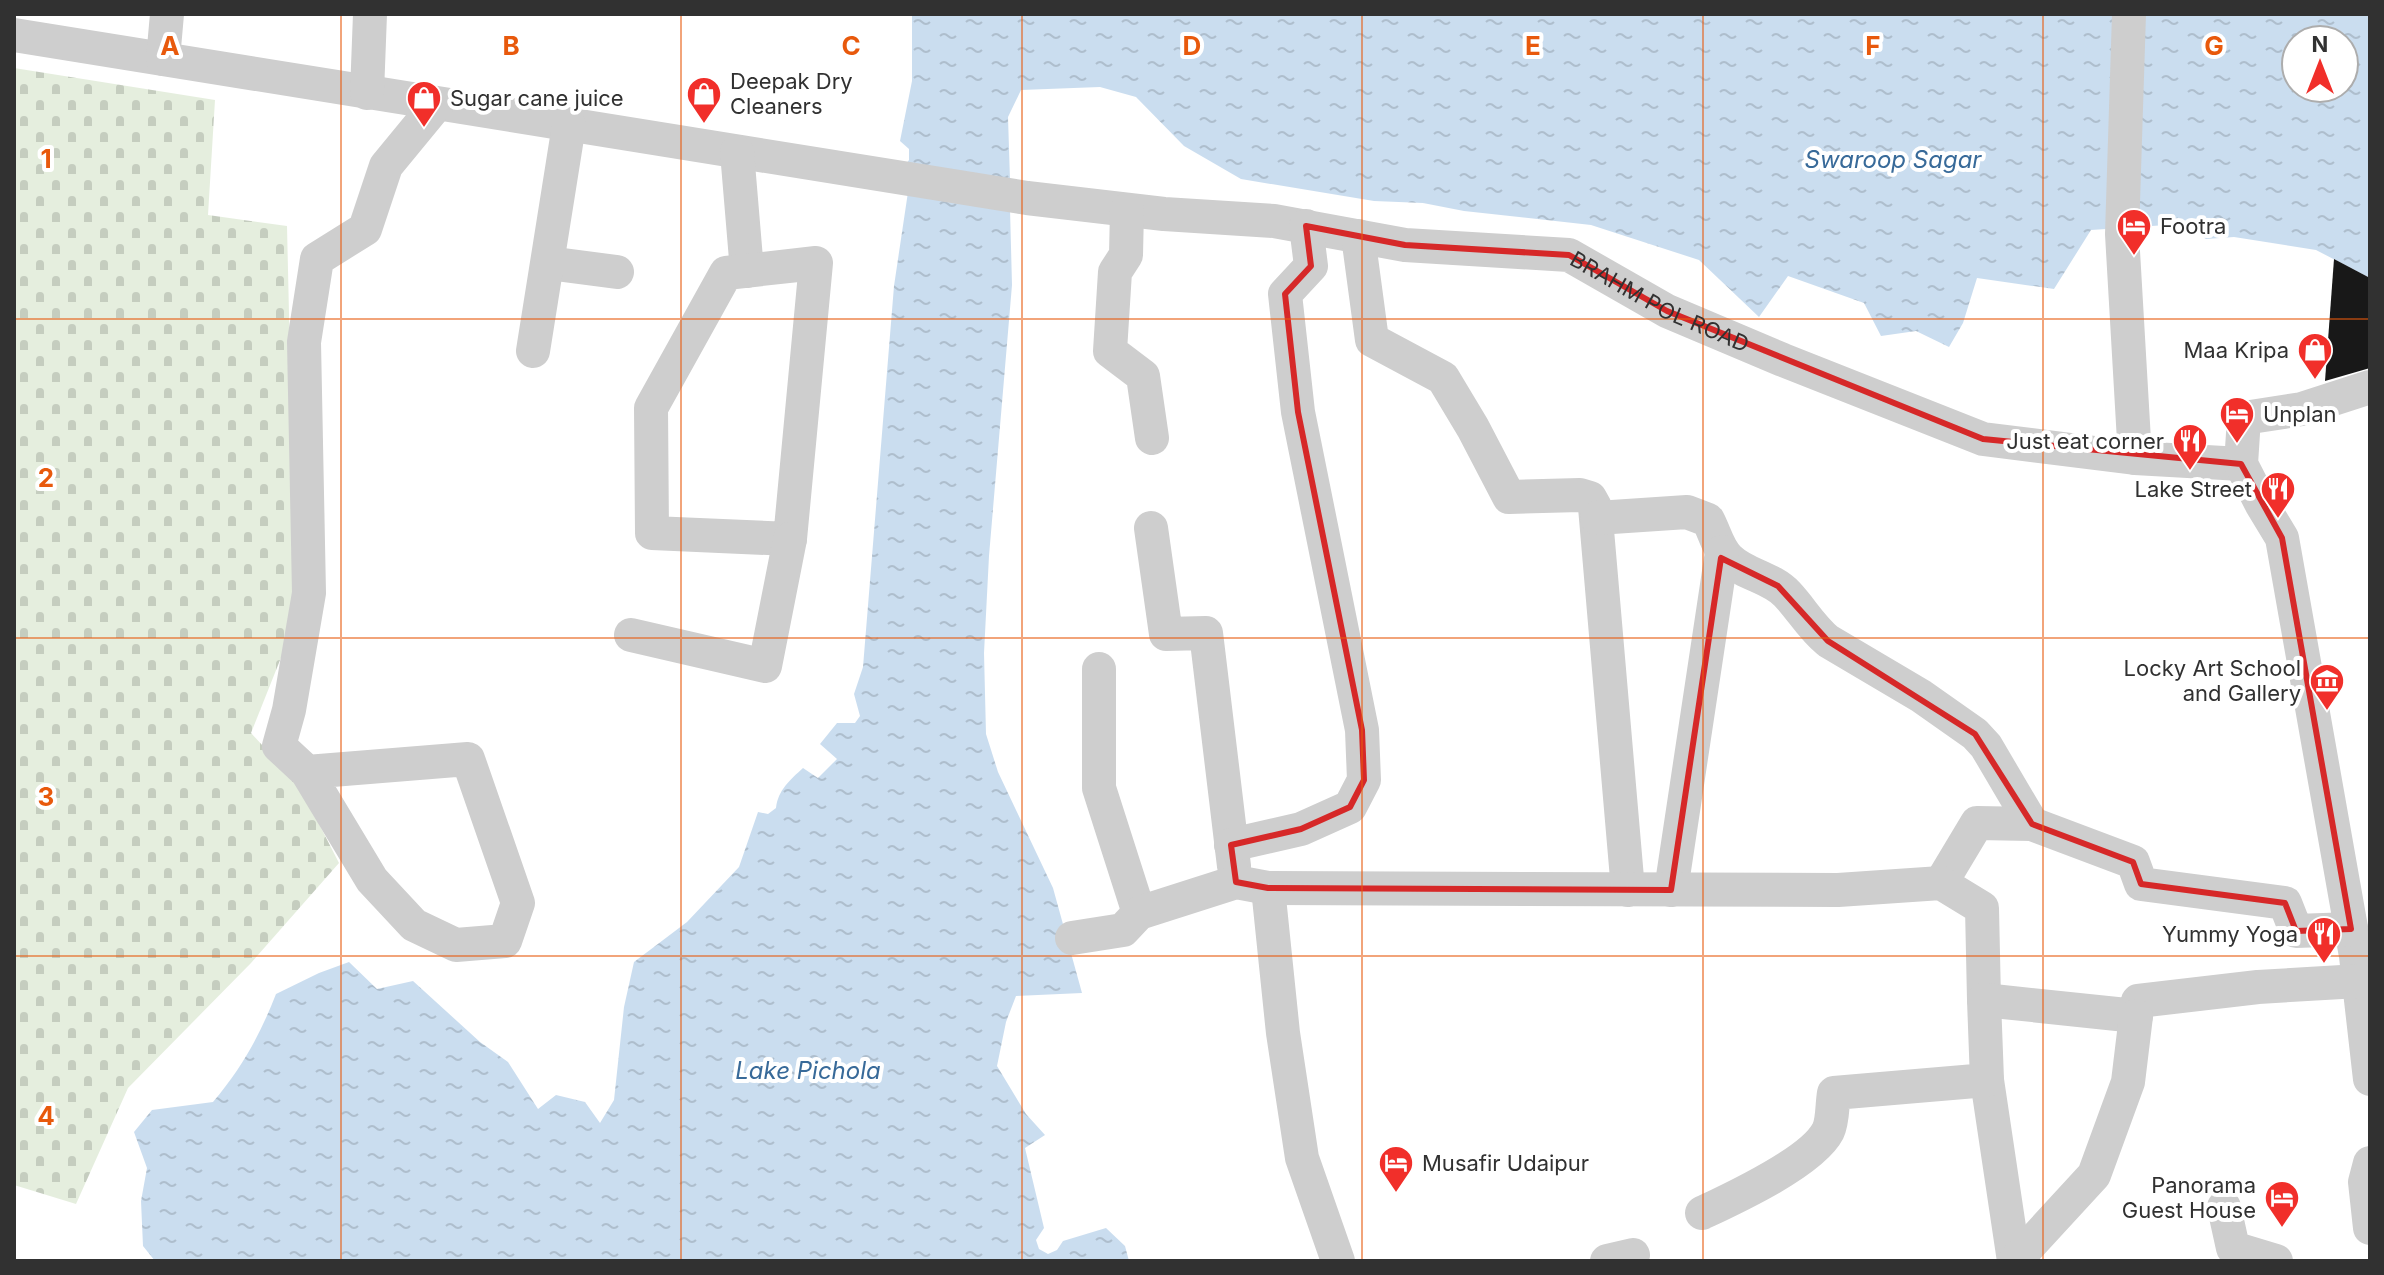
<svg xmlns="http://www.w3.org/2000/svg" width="2384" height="1275" font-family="Inter,sans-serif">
<defs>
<pattern id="cemetery-stones" width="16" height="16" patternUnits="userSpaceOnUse" patternTransform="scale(2)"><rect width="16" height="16" fill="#e5eede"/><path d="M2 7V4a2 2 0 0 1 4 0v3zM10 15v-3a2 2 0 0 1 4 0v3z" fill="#c5cdbf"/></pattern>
<pattern id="water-ripples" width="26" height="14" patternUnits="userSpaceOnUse" patternTransform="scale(2)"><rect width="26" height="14" fill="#caddef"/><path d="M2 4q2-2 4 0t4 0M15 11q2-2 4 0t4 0" fill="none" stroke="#aebecd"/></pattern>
</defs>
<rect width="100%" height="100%" fill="#fff"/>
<path fill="url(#cemetery-stones)" d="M 14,68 L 215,100 L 208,215 L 287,226 L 296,620 L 251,733 L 299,785 L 339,863 L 251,963 L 128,1088 L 76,1204 L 14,1185 Z"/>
<path fill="url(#water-ripples)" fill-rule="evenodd" d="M 912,14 L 2370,14 L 2370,278 L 2316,250 L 2234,237 L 2206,239 L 2182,224 L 2091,230 L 2054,289 L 1977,278 L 1963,323 L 1949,347 L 1916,331 L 1881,336 L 1864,303 L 1788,276 L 1759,317 L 1699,260 L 1591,225 L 1464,211 L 1423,203 L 1374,201 L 1241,179 L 1184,146 L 1136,97 L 1100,87 L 1021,90 L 1008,117 L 1010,180 L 906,164 L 909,160 L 909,149 L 900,141 L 912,81 ZM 2296,40 L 2344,40 L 2344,88 L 2296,88 Z
M 908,192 L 1010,209 L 1012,285 L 989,556 L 984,653 L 986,734 L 998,772 L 1053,888 L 1082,993 L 1016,996 L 1006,1022 L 997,1066 L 1026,1114 L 1045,1135 L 1025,1148 L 1044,1228 L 1036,1240 L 1039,1249 L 1048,1254 L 1057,1250 L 1063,1241 L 1106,1228 L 1125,1246 L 1129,1261 L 155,1261 L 143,1246 L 141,1201 L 147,1168 L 134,1132 L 152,1110 L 213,1102 C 242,1068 260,1035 276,994 L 319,973 L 349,962 L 377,989 L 413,981 L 480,1042 L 508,1062 L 538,1109 L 556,1095 L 585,1102 L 600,1123 L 614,1100 L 624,1007 L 634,962 L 687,922 L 739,867 L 758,812 L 768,814 L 776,808 C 778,790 790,780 803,768 L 818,778 L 837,759 L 820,744 L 837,723 L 855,723 L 860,716 L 854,694 L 863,667 L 894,286 Z"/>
<path fill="#181818" d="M 2334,259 L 2370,278 L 2370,368 L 2325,381 Z"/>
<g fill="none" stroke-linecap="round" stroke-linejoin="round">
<g stroke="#cecece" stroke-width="34">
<path d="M 2129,14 L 2122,234 L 2135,458"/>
<path id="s1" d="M 14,35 L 1027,198 L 1164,214 L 1274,221 L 1405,245 L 1569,255 L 1667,311 L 1783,360 L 1983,439 L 2135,458 L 2241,464"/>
<path d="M 163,59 L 167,14"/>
<path d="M 367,93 L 370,14"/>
<path d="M 737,152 L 747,271"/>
<path d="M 1127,210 L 1126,255 L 1115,272 L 1110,351 L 1143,376 L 1152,438"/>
<path d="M 1358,236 L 1372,340 L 1443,378 L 1473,428 L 1509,497 L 1580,495 L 1590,498 L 1595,507 L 1628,890"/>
<path d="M 548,263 L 617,272"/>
<path d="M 816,263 L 790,539 L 652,533 L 651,408 L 726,273 Z"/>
<path d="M 533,351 L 569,125"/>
<path d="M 2370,387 L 2302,409 L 2244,418 L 2241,464 L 2262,505 L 2282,538 L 2356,956 L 2370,1079"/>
<path d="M 1597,518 L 1687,512 L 1708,520 C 1715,533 1718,549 1729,559 C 1745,575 1771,577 1787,594 C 1802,610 1811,627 1828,641 L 1921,696 L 1975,734 L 1986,746 L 2032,824"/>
<path d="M 1151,528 L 1166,634 L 1206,633 L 1234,866"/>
<path d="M 631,635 L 765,666 L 790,539"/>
<path d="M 1099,669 L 1099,788 L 1139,913"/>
<path d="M 307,772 L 468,759 L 518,903 L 505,941 L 456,945 L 414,925 L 372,880 L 307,772 L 279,746 L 289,710 L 309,593 L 304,342 L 317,259 L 365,229 L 386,166 L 437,104"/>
<path d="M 1231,845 L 1301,829 L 1350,807 L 1364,780 L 1362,730 L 1298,412 L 1285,294 L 1311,266 L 1306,226"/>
<path d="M 1941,883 L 1977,823 L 2032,824 L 2133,862 L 2141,884 L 2285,903 L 2296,931 L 2351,929"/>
<path d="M 1268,888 L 1283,1033 L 1302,1158 L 1338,1261"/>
<path d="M 1671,890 L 1722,552"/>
<path d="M 1072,938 L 1123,930 L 1139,913 L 1236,882 L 1268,888 L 1838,890 L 1941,883 L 1982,908 L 1984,1000"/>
<path d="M 1987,1080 L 2014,1261"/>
<path d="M 2370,1163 L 2365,1182 L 2370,1228"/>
<path d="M 2224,1207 L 2233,1248 L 2276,1261"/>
<path d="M 1702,1213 C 1734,1198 1812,1162 1828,1131 C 1833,1121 1832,1104 1834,1093 L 1987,1080 L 1984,1000 L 2136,1016 L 2138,1001 L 2258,987 L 2359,981"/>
<path d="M 1607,1261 L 1633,1255"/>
<path d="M 2015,1261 L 2094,1175 L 2128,1082 L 2136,1016"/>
</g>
</g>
<path fill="none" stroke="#d62828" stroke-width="6" stroke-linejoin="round" d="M 1306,226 L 1405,245 L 1569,255 L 1667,311 L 1983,439 L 2241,464 L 2282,538 L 2351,929 L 2296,931 L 2285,903 L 2141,884 L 2133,862 L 2032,824 L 1975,734 L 1828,641 L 1778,586 L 1721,558 L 1671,890 L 1268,888 L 1236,882 L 1231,845 L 1301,829 L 1350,807 L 1364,780 L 1362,730 L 1298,412 L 1285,294 L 1311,266 Z"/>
<path fill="none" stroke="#e8590c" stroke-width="2" stroke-opacity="0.55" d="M 341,14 L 341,1261M 681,14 L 681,1261M 1022,14 L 1022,1261M 1362,14 L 1362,1261M 1703,14 L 1703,1261M 2043,14 L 2043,1261M 14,319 L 2370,319M 14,638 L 2370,638M 14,956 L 2370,956"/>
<defs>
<symbol id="shop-pin" viewBox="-11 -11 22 30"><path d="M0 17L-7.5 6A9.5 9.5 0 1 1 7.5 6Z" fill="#f12f2a" stroke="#fff"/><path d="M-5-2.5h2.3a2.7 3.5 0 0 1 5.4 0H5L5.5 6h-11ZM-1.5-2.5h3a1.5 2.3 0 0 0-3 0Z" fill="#fff"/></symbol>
<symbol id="hotel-pin" viewBox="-11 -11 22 30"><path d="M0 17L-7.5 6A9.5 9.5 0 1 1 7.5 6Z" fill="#f12f2a" stroke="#fff"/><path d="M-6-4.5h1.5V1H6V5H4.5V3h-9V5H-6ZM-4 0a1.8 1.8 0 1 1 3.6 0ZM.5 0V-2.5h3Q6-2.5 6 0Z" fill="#fff"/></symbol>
<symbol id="restaurant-pin" viewBox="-11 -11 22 30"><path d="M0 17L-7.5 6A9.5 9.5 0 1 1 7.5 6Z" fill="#f12f2a" stroke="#fff"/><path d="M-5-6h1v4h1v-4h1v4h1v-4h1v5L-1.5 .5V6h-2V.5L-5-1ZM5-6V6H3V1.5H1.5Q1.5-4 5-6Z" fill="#fff"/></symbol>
<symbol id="museum-pin" viewBox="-11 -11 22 30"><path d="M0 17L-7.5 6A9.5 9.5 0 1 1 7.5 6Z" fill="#f12f2a" stroke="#fff"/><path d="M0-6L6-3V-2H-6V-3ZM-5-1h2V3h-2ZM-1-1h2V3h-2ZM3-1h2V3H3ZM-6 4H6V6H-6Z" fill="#fff"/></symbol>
</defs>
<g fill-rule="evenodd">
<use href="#shop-pin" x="684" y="74" width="40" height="54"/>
<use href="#shop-pin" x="404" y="78" width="40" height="54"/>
<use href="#hotel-pin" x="2114" y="206" width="40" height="54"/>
<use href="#shop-pin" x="2295" y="330" width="40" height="54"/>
<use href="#hotel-pin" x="2217" y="394" width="40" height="54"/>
<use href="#restaurant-pin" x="2170" y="421" width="40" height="54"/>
<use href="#restaurant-pin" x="2258" y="469" width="40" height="54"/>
<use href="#museum-pin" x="2307" y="661" width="40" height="54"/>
<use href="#restaurant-pin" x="2304" y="914" width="40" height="54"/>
<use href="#hotel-pin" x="1376" y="1143" width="40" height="54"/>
<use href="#hotel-pin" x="2262" y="1178" width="40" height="54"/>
</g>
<g text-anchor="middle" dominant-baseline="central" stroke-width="8" stroke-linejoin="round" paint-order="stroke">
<g font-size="22" fill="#313131" stroke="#fff" text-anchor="end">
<text x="730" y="81" text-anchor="start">Deepak Dry<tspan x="730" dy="25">Cleaners</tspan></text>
<text x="450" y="98" text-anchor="start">Sugar cane juice</text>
<text x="2160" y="226" text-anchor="start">Footra</text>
<text x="2289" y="350">Maa Kripa</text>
<text x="2263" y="414" text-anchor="start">Unplan</text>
<text x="2164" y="441">Just eat corner</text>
<text x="2252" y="489">Lake Street</text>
<text x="2301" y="668">Locky Art School<tspan x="2301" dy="25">and Gallery</tspan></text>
<text x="2298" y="934">Yummy Yoga</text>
<text x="1422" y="1163" text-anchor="start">Musafir Udaipur</text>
<text x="2256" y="1185">Panorama<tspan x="2256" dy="25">Guest House</tspan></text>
</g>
<g font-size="22" fill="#313131" stroke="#fff">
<text stroke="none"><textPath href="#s1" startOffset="1674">BRAHM POL ROAD</textPath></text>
</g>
<g font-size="24" font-style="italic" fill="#386a99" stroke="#fff">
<text x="1893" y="159">Swaroop Sagar</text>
<text x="808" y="1070">Lake Pichola</text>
</g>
</g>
<g font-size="26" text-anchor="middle" font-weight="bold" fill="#e8590c" stroke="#fff" stroke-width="8" stroke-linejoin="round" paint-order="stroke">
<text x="170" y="55">A</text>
<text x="511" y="55">B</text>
<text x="851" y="55">C</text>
<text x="1192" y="55">D</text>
<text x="1533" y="55">E</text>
<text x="1873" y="55">F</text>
<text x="2214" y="55">G</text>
<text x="46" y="168">1</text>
<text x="46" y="487">2</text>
<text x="46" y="806">3</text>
<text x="46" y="1125">4</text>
</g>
<rect width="2384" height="1275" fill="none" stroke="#313131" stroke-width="32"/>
<g transform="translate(2320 64)"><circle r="38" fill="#ffffff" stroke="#adadad" stroke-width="2"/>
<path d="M0-6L14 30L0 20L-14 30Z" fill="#f12f2a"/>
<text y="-12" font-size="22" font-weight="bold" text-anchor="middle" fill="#313131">N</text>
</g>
</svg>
